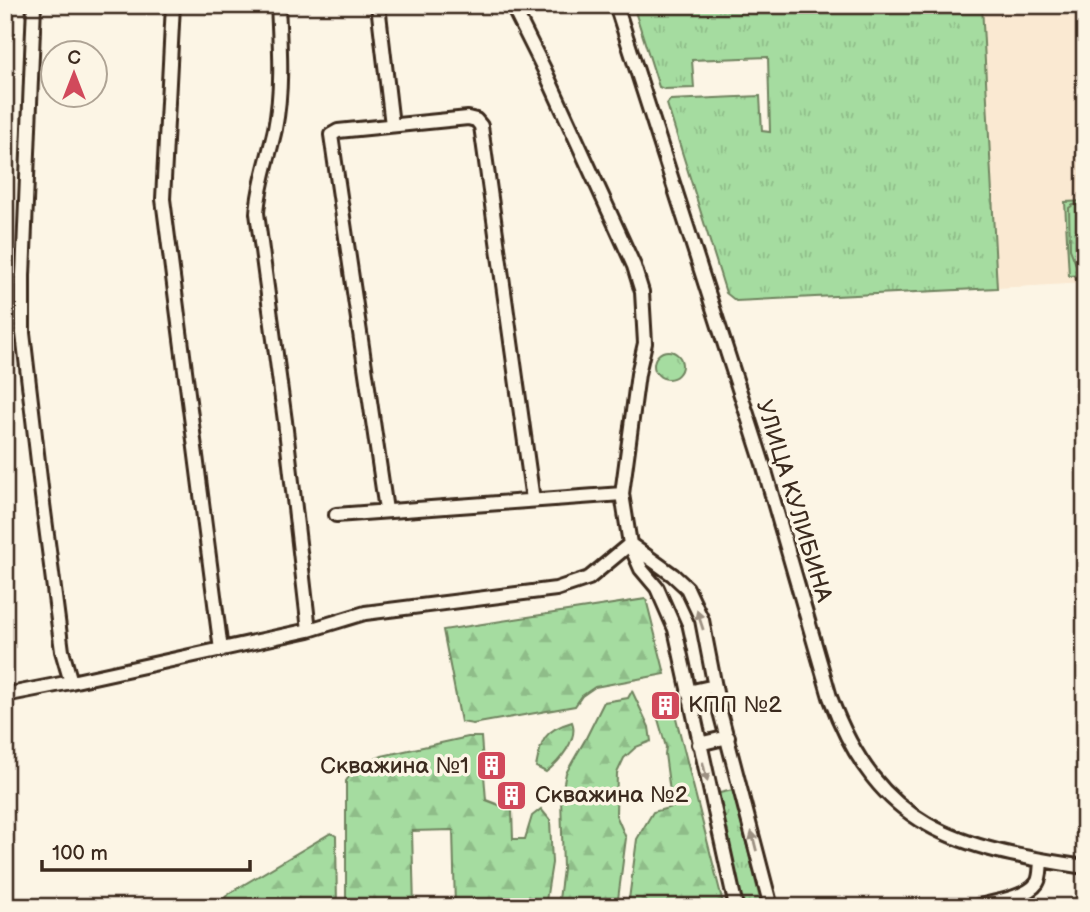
<svg xmlns="http://www.w3.org/2000/svg" width="1090" height="912" font-family="'Balsamiq Sans',sans-serif">
<defs>
<pattern id="grass-tufts" width="24" height="20" patternUnits="userSpaceOnUse" patternTransform="scale(1.75)"><rect width="24" height="20" fill="#a5dca0"/><path d="M3 7l-1-3M5 7V3M7 7l1-3M15 17l-1-3M17 17v-4M19 17l1-3" fill="none" stroke="#8fbd89"/></pattern>
<pattern id="forest-firs" width="22" height="20" patternUnits="userSpaceOnUse" patternTransform="scale(1.75)"><rect width="22" height="20" fill="#a5dca0"/><path d="M5 1l3.5 6h-7zM16 11l3.5 6h-7z" fill="#8fbd89"/></pattern>
</defs>
<rect width="100%" height="100%" fill="#fcf5e5"/>
<filter id="ink" filterUnits="userSpaceOnUse"><feTurbulence type="fractalNoise" baseFrequency=".0143" numOctaves="2"/><feDisplacementMap in="SourceGraphic" scale="14" xChannelSelector="R" yChannelSelector="G"/><feConvolveMatrix kernelMatrix="1 2 1 2 8 2 1 2 1" color-interpolation-filters="sRGB"/></filter>
<g filter="url(#ink)">
<path fill="#fae9d2" d="M 982,5 L 1085,5 L 1085,283 L 997,288 Z"/>
<path fill="url(#grass-tufts)" stroke="#70835f" stroke-width="2" d="M 633,5 L 982,5 L 997,288 L 736,301 L 726,293 L 667,104 L 670,100 L 760,96 L 762,131 L 770,132 L 768,57 L 692,60 L 694,88 L 664,89 L 659,87 Z
M 1085,201 L 1085,275 L 1069,276 L 1065,202 Z
M654 365a14 14 0 1 1 28 0a14 14 0 1 1-28 0Z
M 733,790 L 762,907 L 743,907 L 715,794 Z"/>
<path fill="url(#forest-firs)" stroke="#70835f" stroke-width="2" d="M 1085,204 L 1085,255 L 1080,257 L 1081,263 L 1077,267 L 1070,249 L 1069,208 L 1073,205 Z
M 646,599 L 665,674 L 595,687 L 582,696 L 575,706 L 473,724 L 461,722 L 443,630 Z
M 632,691 L 649,727 L 651,741 L 636,747 L 624,758 L 617,773 L 616,815 L 626,838 L 617,907 L 558,907 L 563,869 L 561,797 L 566,773 L 585,740 L 604,702 L 628,698 Z
M 674,710 L 724,907 L 628,907 L 637,839 L 653,812 L 672,807 L 665,754 L 666,747 L 656,712 Z
M 572,722 C 579,739 559,762 546,772 L 536,767 C 541,740 544,730 572,722 Z
M 468,737 L 481,737 L 486,800 L 512,810 L 513,839 L 525,839 L 532,816 L 541,809 L 550,820 L 552,863 L 545,907 L 455,907 L 453,830 L 412,831 L 414,907 L 346,907 L 346,781 L 355,768 L 382,756 Z
M 331,833 L 336,836 L 337,907 L 218,907 L 228,894 Z"/>
<g fill="none" stroke-linecap="round" stroke-linejoin="round">
<defs>
<path id="street" d="M 34,5 L 23,276 L 23,333 L 42,496 L 62,651 L 71,682 L 309,630 L 365,613 L 556,589 L 589,578 L 630,544
M 173,5 L 163,199 L 221,650
M 278,5 C 280,47 283,88 275,129 C 269,157 259,184 257,213 L 285,421 L 309,630
M 378,5 L 392,125
M 512,5 L 544,69 L 634,266 L 642,292 L 645,343 L 638,374 L 622,494 L 630,544 L 641,569 L 657,588 L 675,629 L 736,907
M 616,5 L 763,464 L 830,697 C 879,829 956,848 1085,867
M 386,510 L 331,135 L 338,131 L 468,118 L 476,120 L 481,126 L 533,500
M 336,515 L 622,494
M 630,544 L 673,575 L 687,588 L 702,620 L 719,708 L 771,907
M 688,692 L 715,686
M 5,695 L 71,682
M 699,744 L 728,737
M 974,907 C 990,903 1027,898 1037,883 C 1041,877 1040,868 1041,861"/>
</defs>
<use href="#street" stroke="#3b2a1e" stroke-width="18"/>
<use href="#street" stroke="#fcf5e5" stroke-width="12"/>
</g>
<defs><path id="oneway-solid" d="M-6-.8H1V-3.2L6.5 0L1 3.2V.8H-6Z" transform="scale(1.75)"/></defs>
<g fill="#9c9082">
<use href="#oneway-solid" transform="translate(700 620) rotate(-108)"/>
<use href="#oneway-solid" transform="translate(705 772) rotate(77)"/>
<use href="#oneway-solid" transform="translate(754 841) rotate(-104)"/>
</g>
</g>
<defs>
<symbol id="building-square" viewBox="-11 -11 22 22"><rect x="-9" y="-9" width="18" height="18" rx="4" fill="#d1495b" stroke="#fcf5e5"/><path d="M-4-6H4V6H1V3H-1V6H-4ZM-2.5-4.3h1.7v1.8h-1.7ZM.8-4.3h1.7v1.8H.8ZM-2.5-1h1.7V.8h-1.7ZM.8-1h1.7V.8H.8Z" fill="#fff"/></symbol>
</defs>
<g fill-rule="evenodd">
<use href="#building-square" x="648" y="688" width="35" height="35"/>
<use href="#building-square" x="474" y="748" width="35" height="35"/>
<use href="#building-square" x="494" y="778" width="35" height="35"/>
</g>
<g text-anchor="middle" dominant-baseline="central" stroke-width="7" stroke-linejoin="round" paint-order="stroke">
<g font-size="23" fill="#3b2a1e" stroke="#fcf5e5">
<text transform="translate(794 501) rotate(73)">УЛИЦА КУЛИБИНА</text>
</g>
<g font-size="23" fill="#3b2a1e" stroke="#fcf5e5" text-anchor="start">
<text x="688" y="705">КПП №2</text>
<text x="469" y="766" text-anchor="end">Скважина №1</text>
<text x="535" y="795">Скважина №2</text>
</g>
</g>
<rect width="1090" height="912" fill="none" stroke="#fcf5e5" stroke-width="28"/>
<rect x="14" y="14" width="1062" height="884" fill="none" stroke="#3b2a1e" stroke-width="2.5" filter="url(#ink)"/>
<g transform="translate(74 74)"><circle r="33" fill="#fcf5e5" stroke="#afa495" stroke-width="2"/>
<path d="M0-5L12 26L0 18L-12 26Z" fill="#d1495b"/>
<text y="-10" font-size="19" font-weight="bold" text-anchor="middle" fill="#3b2a1e">С</text>
</g>
<path d="M42 860v10h208v-10" fill="none" stroke="#3b2a1e" stroke-width="3.5"/>
<text x="52" y="860" font-size="21" fill="#3b2a1e" stroke="#fcf5e5" stroke-width="5" paint-order="stroke">100 m</text>
</svg>
